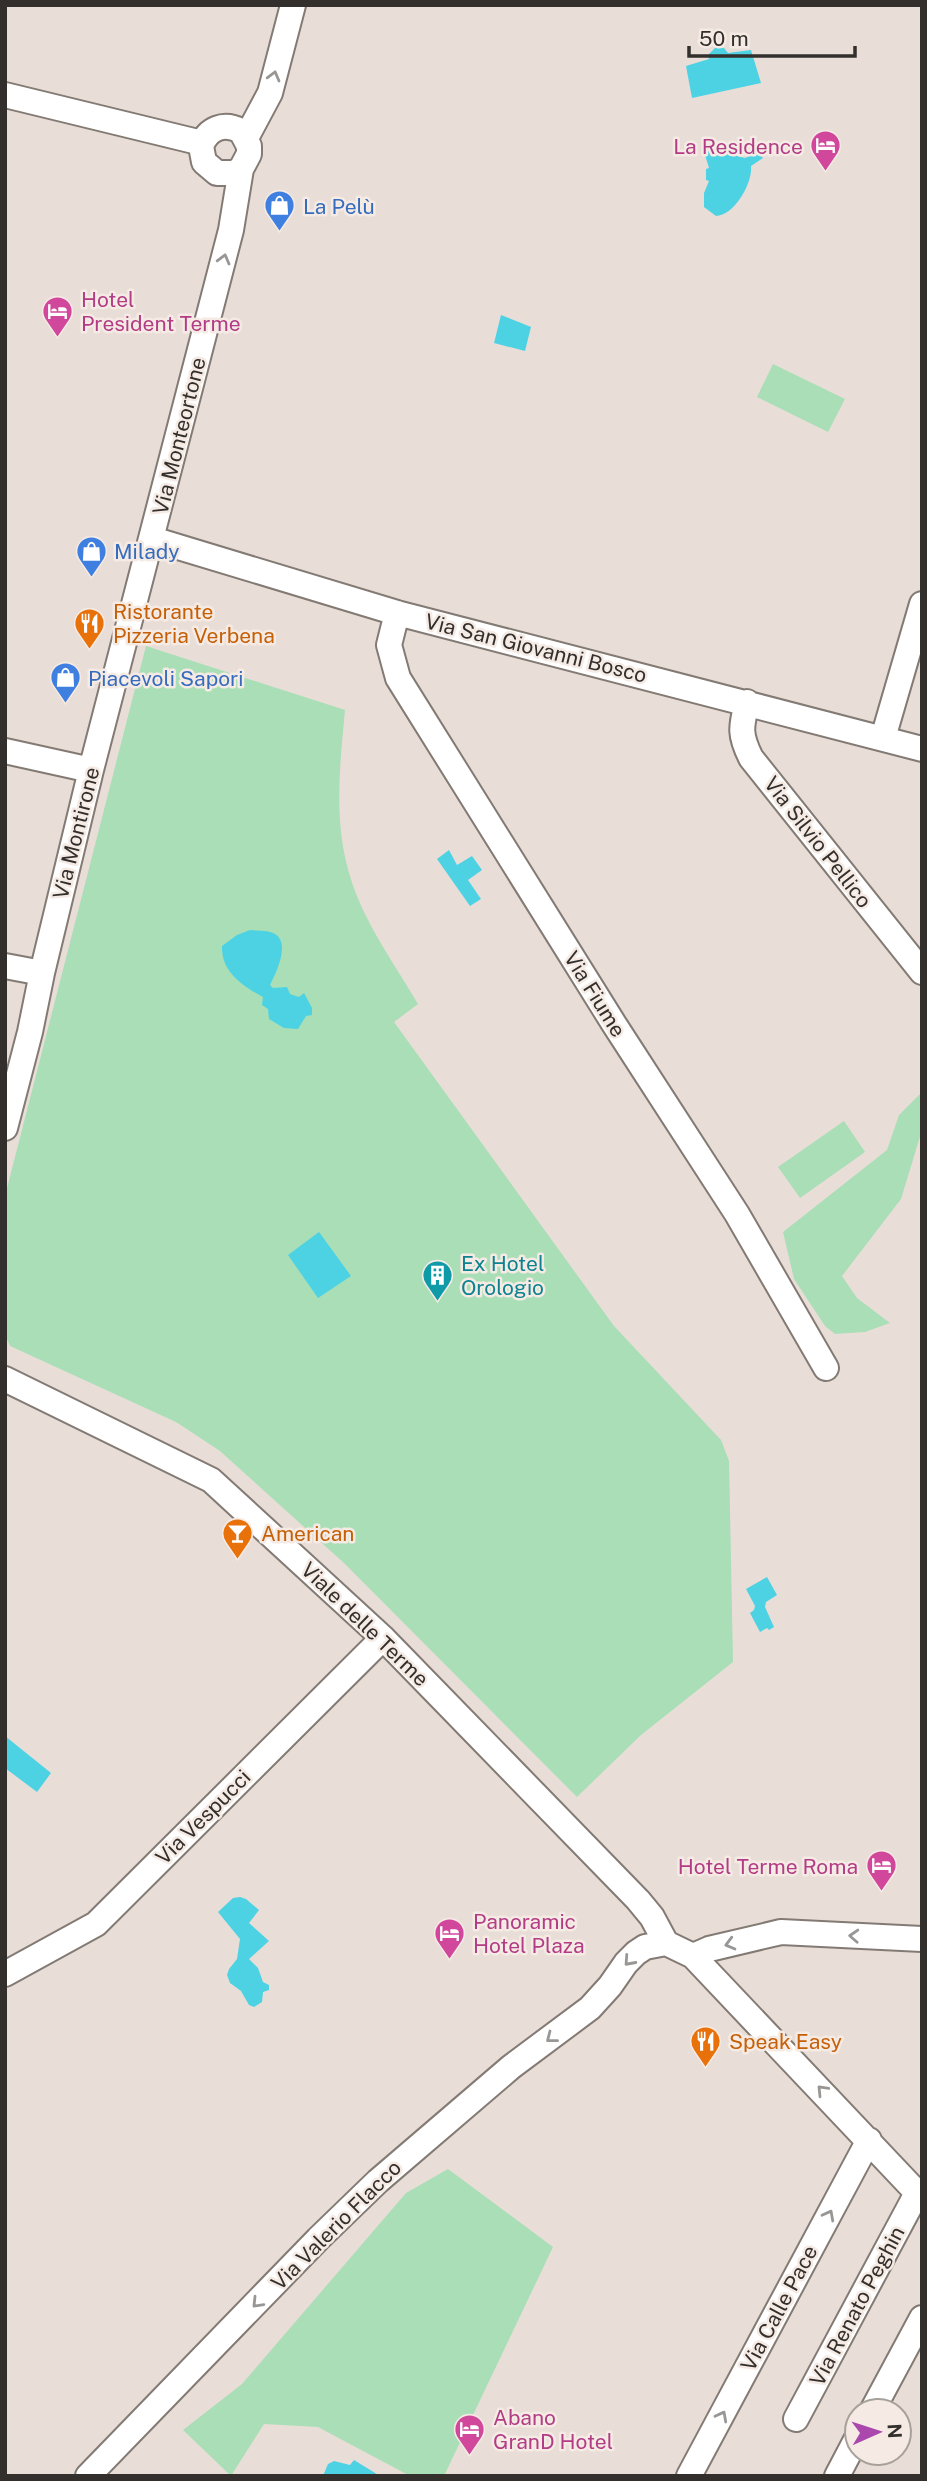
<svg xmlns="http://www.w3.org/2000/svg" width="927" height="2481" font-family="'Public Sans',sans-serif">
<rect width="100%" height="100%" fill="#e8ded7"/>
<path fill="#a9deb7" d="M 773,364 L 845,399 L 828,432 L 757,397 Z
M 146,646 L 345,710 C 340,765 333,821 350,876 C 363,921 394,963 418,1004 L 394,1022 L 614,1326 L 721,1440 L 729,1461 L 733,1662 L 641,1735 L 577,1797 L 344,1563 L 220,1451 L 176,1422 L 10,1346 L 5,1335 L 5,1196 Z
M 922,1092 L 922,1130 L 901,1199 L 842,1276 L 857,1298 L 890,1323 L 865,1332 L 835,1334 L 825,1326 L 794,1279 L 783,1232 L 887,1150 L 899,1115 Z
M 844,1121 L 865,1152 L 800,1198 L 778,1167 Z
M 448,2169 L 553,2247 L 444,2476 L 410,2476 L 318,2427 L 264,2424 L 231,2476 L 183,2430 L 242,2384 L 406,2193 Z"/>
<path fill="#4cd2e3" d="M 716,47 L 724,48 L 728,53 L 751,50 L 761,83 L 692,98 L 686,66 L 709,59 L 708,55 Z
M 720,143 L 737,156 L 745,158 L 758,152 L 763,158 L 751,166 C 753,183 734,216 716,216 L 704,207 L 704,193 L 709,181 L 706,180 L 706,169 L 709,168 L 705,155 L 711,144 Z
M 501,315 L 531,327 L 525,351 L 494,343 Z
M 449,850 L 457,865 L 472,856 L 482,870 L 468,880 L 481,899 L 470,906 L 437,859 Z
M 250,930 C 257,931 267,930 273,933 C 292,941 276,973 270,985 L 273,988 L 287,987 L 290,994 L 299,997 L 304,993 L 312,1008 L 312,1015 L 306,1016 L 298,1029 L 284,1028 L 269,1019 L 268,1009 L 262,1005 L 263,997 C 243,986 221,972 222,946 L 237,935 Z
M 319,1232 L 351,1276 L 318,1298 L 288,1255 Z
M 767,1577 L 777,1595 L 766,1602 L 765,1607 L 774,1627 L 769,1630 L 767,1628 L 760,1632 L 750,1613 L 754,1610 L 755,1606 L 746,1589 Z
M 5,1736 L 51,1773 L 37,1792 L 5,1768 Z
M 240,1897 L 246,1899 L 259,1910 L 249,1923 L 269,1941 L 249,1959 L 258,1968 L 263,1982 L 269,1985 L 269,1990 L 263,1992 L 262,2002 L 254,2007 L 249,2005 L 241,1991 L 230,1983 L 227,1975 L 229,1969 L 237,1959 L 240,1939 L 218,1912 L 233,1898 Z
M 354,2460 L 380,2476 L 323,2476 L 328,2464 L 334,2461 L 350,2465 Z"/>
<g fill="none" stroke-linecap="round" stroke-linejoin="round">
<defs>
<path id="minor" d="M 5,95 L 202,143
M 246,138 L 270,93 L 293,5
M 152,539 L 397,613 L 922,749
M 397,613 L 389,645 L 398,678 L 614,1024 L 737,1214 L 826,1368
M 747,702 C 741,727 739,734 751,758 L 922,972
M 883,738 L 922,604
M 5,751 L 91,770
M 5,966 L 42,973
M 5,1128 L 30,1032 L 42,973 L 91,770 L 231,230 L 241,169 L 249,154 L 249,146 L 241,131 C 224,122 208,128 201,146 L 204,162 L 217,173 L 234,173 L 241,169
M 5,1379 L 211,1480 L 383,1638 L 638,1900 L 652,1917 L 666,1943
M 693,1956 L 709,1949 L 781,1932 L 922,1939
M 5,1974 L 96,1924 L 383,1638
M 872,2411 L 922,2318
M 796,2419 L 917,2193
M 88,2476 L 318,2239 L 378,2181 L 511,2067 L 590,2008 L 610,1986 L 626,1963 L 636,1953 L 645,1947 L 666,1943 L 693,1956 L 922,2198
M 689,2476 L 869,2140
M 837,2476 L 857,2438"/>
</defs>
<use href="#minor" stroke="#837a74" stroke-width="28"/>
<use href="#minor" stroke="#fff" stroke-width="24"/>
</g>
<defs><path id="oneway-chevron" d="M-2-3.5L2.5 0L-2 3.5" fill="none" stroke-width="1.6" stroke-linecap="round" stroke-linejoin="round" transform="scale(1.75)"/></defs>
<g stroke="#999796">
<use href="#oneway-chevron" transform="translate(274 76) rotate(-75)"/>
<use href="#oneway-chevron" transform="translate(224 259) rotate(-75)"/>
<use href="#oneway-chevron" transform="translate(854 1936) rotate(-177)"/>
<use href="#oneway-chevron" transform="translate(730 1944) rotate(165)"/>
<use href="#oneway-chevron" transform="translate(629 1961) rotate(132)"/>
<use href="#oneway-chevron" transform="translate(551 2038) rotate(142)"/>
<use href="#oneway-chevron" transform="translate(822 2090) rotate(-134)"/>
<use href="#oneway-chevron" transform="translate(829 2215) rotate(-62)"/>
<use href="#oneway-chevron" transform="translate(257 2303) rotate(134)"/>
<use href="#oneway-chevron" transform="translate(722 2416) rotate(-62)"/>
</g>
<defs>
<symbol id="hotel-pin" viewBox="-11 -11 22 30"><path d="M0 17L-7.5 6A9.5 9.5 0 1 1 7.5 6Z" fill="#d1479c" stroke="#f5ebe4"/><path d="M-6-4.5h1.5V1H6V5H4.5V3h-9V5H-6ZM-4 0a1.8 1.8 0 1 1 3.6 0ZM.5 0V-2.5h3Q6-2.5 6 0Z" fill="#fff"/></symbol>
<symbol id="shop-pin" viewBox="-11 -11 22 30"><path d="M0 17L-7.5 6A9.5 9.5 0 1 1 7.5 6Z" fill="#3f7fe0" stroke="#f5ebe4"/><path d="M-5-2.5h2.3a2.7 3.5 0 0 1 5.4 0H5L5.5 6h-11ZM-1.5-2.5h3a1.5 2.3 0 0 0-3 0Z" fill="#fff"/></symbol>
<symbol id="restaurant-pin" viewBox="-11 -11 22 30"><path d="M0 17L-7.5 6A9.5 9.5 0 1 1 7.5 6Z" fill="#e8710a" stroke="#f5ebe4"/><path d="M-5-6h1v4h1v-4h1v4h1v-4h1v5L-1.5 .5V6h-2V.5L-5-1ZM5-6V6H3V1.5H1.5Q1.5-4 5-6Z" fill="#fff"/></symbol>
<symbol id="building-pin" viewBox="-11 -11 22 30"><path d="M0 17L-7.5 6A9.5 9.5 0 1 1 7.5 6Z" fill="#0f9aa8" stroke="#f5ebe4"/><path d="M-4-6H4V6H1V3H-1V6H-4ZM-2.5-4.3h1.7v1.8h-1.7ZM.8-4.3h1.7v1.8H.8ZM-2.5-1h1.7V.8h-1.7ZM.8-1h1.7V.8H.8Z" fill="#fff"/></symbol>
<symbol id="bar-pin" viewBox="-11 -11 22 30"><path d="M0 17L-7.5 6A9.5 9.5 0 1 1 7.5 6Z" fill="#e8710a" stroke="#f5ebe4"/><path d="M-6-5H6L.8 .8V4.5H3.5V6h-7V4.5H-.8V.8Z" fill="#fff"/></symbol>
</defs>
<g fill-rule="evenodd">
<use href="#hotel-pin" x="808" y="128" width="35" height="47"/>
<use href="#shop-pin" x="262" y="188" width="35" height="47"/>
<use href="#hotel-pin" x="40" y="294" width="35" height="47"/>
<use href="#shop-pin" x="74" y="534" width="35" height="47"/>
<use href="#restaurant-pin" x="72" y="606" width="35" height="47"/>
<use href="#shop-pin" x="48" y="660" width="35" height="47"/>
<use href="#building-pin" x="420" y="1258" width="35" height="47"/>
<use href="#bar-pin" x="220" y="1516" width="35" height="47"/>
<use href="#hotel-pin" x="864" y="1848" width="35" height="47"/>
<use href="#hotel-pin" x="432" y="1916" width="35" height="47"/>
<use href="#restaurant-pin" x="688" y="2024" width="35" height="47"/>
<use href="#hotel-pin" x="452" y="2412" width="35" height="47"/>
</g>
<g text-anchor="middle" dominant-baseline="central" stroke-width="5" stroke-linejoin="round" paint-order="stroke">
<g font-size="21" fill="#b23c85" stroke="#f5ebe4" text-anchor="start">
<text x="803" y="146" text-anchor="end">La Residence</text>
<text x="81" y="299">Hotel<tspan x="81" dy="24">President Terme</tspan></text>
<text x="858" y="1866" text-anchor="end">Hotel Terme Roma</text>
<text x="473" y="1921">Panoramic<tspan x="473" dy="24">Hotel Plaza</tspan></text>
<text x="493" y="2417">Abano<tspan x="493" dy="24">GranD Hotel</tspan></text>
</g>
<g font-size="21" fill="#366cbe" stroke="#f5ebe4" text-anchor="start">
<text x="303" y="206">La Pelù</text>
<text x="114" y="551">Milady</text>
<text x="88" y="678">Piacevoli Sapori</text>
</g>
<g font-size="21" fill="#332f2d" stroke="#f5ebe4">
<text transform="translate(179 436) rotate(-76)">Via Monteortone</text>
<text transform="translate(536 648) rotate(14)">Via San Giovanni Bosco</text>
<text transform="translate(76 833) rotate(-76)">Via Montirone</text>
<text transform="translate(818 842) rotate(52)">Via Silvio Pellico</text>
<text transform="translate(595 994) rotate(58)">Via Fiume</text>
<text transform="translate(365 1624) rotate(44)">Viale delle Terme</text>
<text transform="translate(203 1817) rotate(-45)">Via Vespucci</text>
<text transform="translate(336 2225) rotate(-45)">Via Valerio Flacco</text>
<text transform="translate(857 2306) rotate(-62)">Via Renato Peghin</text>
<text transform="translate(779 2308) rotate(-62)">Via Calle Pace</text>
</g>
<g font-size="21" fill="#c56008" stroke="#f5ebe4" text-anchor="start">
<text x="113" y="611">Ristorante<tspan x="113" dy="24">Pizzeria Verbena</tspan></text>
<text x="261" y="1533">American</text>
<text x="729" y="2041">Speak Easy</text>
</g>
<g font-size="21" fill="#0d838f" stroke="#f5ebe4" text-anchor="start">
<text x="461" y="1263">Ex Hotel<tspan x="461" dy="24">Orologio</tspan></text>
</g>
</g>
<rect width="927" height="2481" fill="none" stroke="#332f2d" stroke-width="14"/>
<g transform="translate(878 2432) rotate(87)"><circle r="33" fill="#f5ebe4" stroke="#a7a09b" stroke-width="2"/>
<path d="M0-5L12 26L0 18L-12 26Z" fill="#ab48ae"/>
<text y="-10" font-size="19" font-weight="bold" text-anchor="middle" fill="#332f2d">N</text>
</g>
<path d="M689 46v10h166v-10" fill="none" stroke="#332f2d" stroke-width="3.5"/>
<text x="699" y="46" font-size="21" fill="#332f2d" stroke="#f5ebe4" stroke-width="5" paint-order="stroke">50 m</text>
</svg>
